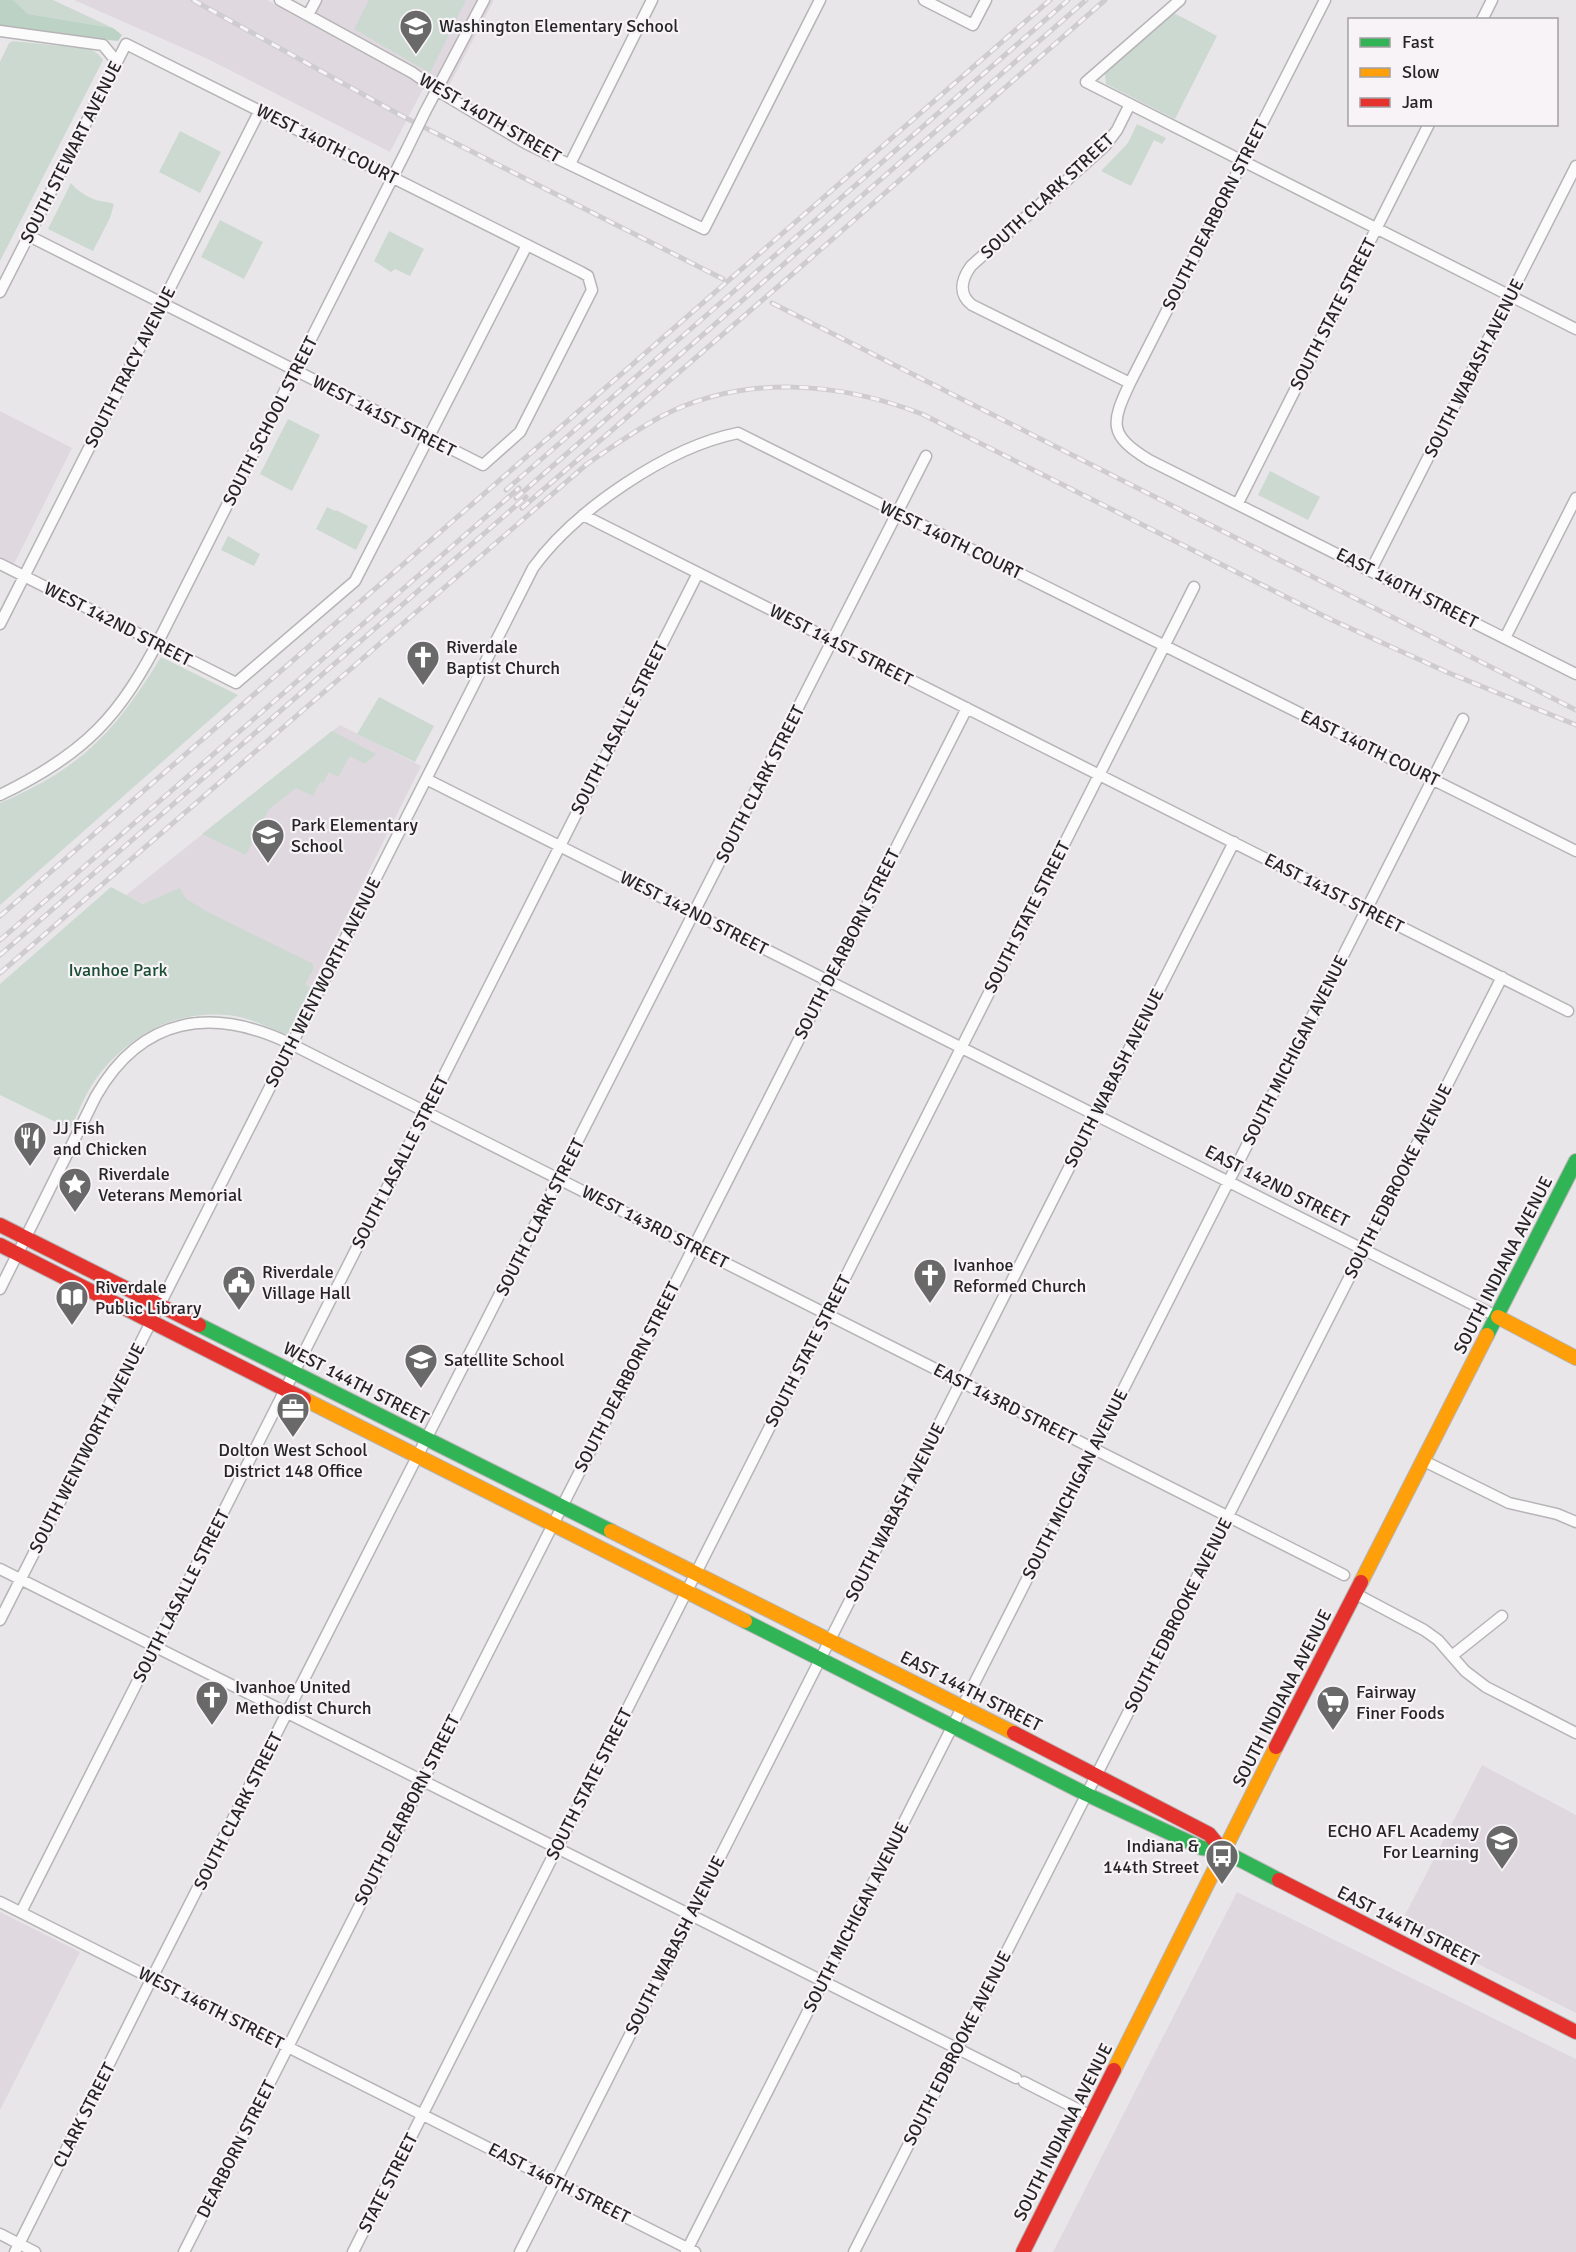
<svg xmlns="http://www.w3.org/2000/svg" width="1576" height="2252" font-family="Signika,sans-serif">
<rect width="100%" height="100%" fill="#e9e6e9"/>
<path fill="#dfd8de" d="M 74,0 L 267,0 L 309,23 L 321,0 L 494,0 L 442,99 L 424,87 L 390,152 L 208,59 Z
M 0,411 L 72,448 L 14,564 L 0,557 Z
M 340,725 L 421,766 L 311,987 L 126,895 Z
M 1482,1765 L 1576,1815 L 1576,2013 L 1400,1925 Z
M 1237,1892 L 1576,2059 L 1576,2252 L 1053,2252 Z
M 0,1912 L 80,1952 L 0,2110 Z"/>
<path fill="#cbd9d1" d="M 13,0 L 53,0 L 113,28 L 28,14 Z
M 369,0 L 466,0 L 430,73 L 354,29 Z
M 1174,13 L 1217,36 L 1175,119 L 1106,84 L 1105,73 Z
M 13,41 L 90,49 L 98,54 L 103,60 L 0,261 L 0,62 L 9,43 Z
M 1137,124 L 1166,138 L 1162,144 L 1154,140 L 1131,186 L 1101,171 L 1128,143 Z
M 180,131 L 221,152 L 200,193 L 159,172 Z
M 71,183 C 77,191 90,199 100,201 C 106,202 109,202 114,204 L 110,218 L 93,251 L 48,229 Z
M 220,220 L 263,242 L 244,279 L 201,257 Z
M 389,231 L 424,249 L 410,276 L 395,269 L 391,272 L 374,261 Z
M 288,419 L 320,435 L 292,491 L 260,474 Z
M 1270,471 L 1320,497 L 1308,520 L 1258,495 Z
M 327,507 L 335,511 L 336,510 L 368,526 L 356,550 L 316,529 Z
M 228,536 L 260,554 L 254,566 L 221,550 Z
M 161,657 L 238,695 L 0,905 L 0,803 C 82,768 115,732 161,657 Z
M 379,697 L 434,726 L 415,762 L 357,734 Z
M 332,731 L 376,754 L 365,764 L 350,756 L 338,777 L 329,772 L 323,783 L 320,782 L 313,796 L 296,788 L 269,809 L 246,855 L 202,834 Z
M 111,887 L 143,904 L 180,888 L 186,899 L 208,912 L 313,964 L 313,970 L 305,984 L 311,987 L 287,1035 C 270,1028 253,1019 235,1016 C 179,1008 132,1032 98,1076 C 86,1091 79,1112 70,1129 L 0,1095 L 0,984 Z"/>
<path fill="#bbd2c5" d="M 0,0 L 13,0 L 28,14 L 113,28 L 122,35 L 118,41 L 0,27 Z"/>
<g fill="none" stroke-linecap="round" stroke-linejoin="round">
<defs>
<path id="street" d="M 280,0 L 413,73 L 438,91 L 527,144 L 704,229 L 820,0
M 924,0 L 973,25 L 986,0
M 1180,0 L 1086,82 L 1576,329
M 1325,0 L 1130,383 C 1111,423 1108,435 1149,460 L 1576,674
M 308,15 L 316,0
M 1482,20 L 1492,0
M 0,31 L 103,45 L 117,62
M 425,112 L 484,0
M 570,164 L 652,0
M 0,292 L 126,44 L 581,272 L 588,276 L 592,290 L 520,432 L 483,465 L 29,236
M 1130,383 L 972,305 C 958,294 961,280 971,266 L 1105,146 L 1117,130 L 1130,104
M 1238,503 L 1429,124
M 583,515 L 1568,1011
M 0,564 L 236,683 L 355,581 L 527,245
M 1371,570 L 1576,166
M 0,624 L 260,110
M 1505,638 L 1576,498
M 426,779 L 1498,1317
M 0,795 C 86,753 120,717 163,632 L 406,151
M 0,1289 L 96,1096 C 142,1016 212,1006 291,1044 L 1344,1575
M 1424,1461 L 1509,1503 L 1557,1514 L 1576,1522
M 0,1569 L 1016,2078
M 1356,1594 L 1424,1630 L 1438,1640 L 1465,1671 L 1486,1687 L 1576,1733
M 0,1620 L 533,568 C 575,510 668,447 738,433 L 1576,851
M 1453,1655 L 1502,1616
M 0,1902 L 695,2252
M 21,1912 L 698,573
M 1024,2082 L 1091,2116
M 0,2234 L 35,2252
M 15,2252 L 152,1978 L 926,456
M 184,2252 L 967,708
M 353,2252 L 1194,587
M 520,2252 L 1234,842
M 686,2252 L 1463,719
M 854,2252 L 1502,977"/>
<path id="fast" d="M 199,1325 L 611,1531
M 1487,1335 L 1576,1161
M 745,1621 L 1086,1794 L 1202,1848 L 1223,1851 L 1279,1880"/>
<path id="slow" d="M 1498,1317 L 1576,1358
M 304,1399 L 745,1621
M 611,1531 L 1014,1733
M 1361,1582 L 1487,1335
M 1114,2070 L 1276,1747"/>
<path id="jam" d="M 0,1225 L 199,1325
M 0,1245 L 304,1399
M 1014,1733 L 1209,1834 L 1223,1851
M 1276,1747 L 1361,1582
M 1279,1880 L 1576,2032
M 1023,2252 L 1114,2070"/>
</defs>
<use href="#street" stroke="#b6b4b6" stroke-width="13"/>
<use href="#fast" stroke="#b6b4b6" stroke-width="16"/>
<use href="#slow" stroke="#b6b4b6" stroke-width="16"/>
<use href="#jam" stroke="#b6b4b6" stroke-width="16"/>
<use href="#street" stroke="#fcfbfc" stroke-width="10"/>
<use href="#fast" stroke="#30b455" stroke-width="14"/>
<use href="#slow" stroke="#ff9f0a" stroke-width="14"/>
<use href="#jam" stroke="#e5322d" stroke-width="14"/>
<defs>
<path id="rail" d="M 193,0 L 402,116 L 723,279
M 772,303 L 1576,710
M 506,490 L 1068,0
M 516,498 L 1086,0
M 522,508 L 796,271 L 1105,0
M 0,916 L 1050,0
M 0,940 L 519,488
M 0,955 L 526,497
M 0,973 L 587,464 C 612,447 637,429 664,415 C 746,374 839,382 922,414 L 1332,620 L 1449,673 L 1576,725"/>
</defs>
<use href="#rail" stroke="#ceccce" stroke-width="5"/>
<use href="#rail" stroke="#f7f3f7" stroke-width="3" stroke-dasharray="9" stroke-linecap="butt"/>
<defs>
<path id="street-bridge" d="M 406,151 L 425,112"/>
</defs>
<use href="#street-bridge" stroke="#b6b4b6" stroke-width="13" stroke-linecap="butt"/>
<use href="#street-bridge" stroke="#fcfbfc" stroke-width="10"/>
</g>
<defs>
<symbol id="school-pin" viewBox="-11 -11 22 30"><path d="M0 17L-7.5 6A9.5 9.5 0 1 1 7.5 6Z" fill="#6a696a" stroke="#f7f3f7"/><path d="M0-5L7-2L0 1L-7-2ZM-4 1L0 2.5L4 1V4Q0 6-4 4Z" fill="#fff"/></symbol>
<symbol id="church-pin" viewBox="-11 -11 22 30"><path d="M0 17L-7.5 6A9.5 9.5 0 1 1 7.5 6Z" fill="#6a696a" stroke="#f7f3f7"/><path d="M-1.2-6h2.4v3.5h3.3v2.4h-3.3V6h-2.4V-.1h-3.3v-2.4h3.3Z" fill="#fff"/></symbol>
<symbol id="restaurant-pin" viewBox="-11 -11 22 30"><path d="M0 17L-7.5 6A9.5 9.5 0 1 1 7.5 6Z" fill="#6a696a" stroke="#f7f3f7"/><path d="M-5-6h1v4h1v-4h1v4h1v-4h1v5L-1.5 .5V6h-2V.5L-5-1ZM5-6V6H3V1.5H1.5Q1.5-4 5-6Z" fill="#fff"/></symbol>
<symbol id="sight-pin" viewBox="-11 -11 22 30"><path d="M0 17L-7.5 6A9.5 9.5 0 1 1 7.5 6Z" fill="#6a696a" stroke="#f7f3f7"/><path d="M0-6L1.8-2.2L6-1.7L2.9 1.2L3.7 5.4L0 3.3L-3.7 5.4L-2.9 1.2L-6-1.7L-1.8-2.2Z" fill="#fff"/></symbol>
<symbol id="civic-pin" viewBox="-11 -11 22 30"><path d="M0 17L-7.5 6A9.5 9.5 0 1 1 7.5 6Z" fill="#6a696a" stroke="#f7f3f7"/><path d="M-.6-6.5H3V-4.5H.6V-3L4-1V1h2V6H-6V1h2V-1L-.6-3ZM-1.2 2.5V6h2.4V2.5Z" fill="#fff"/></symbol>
<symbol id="library-pin" viewBox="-11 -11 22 30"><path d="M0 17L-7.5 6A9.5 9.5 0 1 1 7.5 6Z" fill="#6a696a" stroke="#f7f3f7"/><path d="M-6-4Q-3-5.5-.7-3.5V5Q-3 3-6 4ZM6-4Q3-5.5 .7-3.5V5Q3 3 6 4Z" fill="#fff"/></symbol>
<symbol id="office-pin" viewBox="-11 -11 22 30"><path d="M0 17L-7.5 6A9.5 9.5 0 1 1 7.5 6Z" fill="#6a696a" stroke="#f7f3f7"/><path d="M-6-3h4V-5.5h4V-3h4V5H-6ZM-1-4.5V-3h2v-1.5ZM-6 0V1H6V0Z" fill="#fff"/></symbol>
<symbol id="supermarket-pin" viewBox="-11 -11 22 30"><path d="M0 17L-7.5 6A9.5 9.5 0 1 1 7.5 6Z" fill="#6a696a" stroke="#f7f3f7"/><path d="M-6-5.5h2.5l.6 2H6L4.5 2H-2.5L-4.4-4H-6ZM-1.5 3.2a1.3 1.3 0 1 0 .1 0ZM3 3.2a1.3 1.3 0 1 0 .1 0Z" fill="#fff"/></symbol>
<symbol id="bus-pin" viewBox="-11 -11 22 30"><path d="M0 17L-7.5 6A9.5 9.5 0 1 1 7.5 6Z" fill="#6a696a" stroke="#f7f3f7"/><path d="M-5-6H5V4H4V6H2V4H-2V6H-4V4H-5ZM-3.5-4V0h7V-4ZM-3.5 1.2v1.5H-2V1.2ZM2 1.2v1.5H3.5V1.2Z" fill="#fff"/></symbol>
</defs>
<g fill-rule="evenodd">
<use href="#school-pin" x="397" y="7" width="38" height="52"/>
<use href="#church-pin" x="404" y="638" width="38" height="52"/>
<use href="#school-pin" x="249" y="816" width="38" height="52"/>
<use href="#restaurant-pin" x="11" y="1119" width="38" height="52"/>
<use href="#sight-pin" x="56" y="1165" width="38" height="52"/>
<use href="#church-pin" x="911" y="1256" width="38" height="52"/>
<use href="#civic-pin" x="220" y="1263" width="38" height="52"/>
<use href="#library-pin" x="53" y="1278" width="38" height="52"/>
<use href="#school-pin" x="402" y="1341" width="38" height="52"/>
<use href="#office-pin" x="274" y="1390" width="38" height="52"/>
<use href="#church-pin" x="193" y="1678" width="38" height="52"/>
<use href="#supermarket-pin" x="1314" y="1683" width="38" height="52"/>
<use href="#school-pin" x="1483" y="1822" width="38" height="52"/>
<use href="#bus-pin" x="1203" y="1837" width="38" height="52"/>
</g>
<g text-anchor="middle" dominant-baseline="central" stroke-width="4.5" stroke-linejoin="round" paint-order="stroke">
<g font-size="18" fill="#262526" stroke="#f7f3f7" text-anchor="start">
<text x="439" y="26">Washington Elementary School</text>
<text x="446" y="647">Riverdale<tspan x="446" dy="21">Baptist Church</tspan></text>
<text x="291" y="825">Park Elementary<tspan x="291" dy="21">School</tspan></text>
<text x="53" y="1128">JJ Fish<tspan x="53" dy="21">and Chicken</tspan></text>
<text x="98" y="1174">Riverdale<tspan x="98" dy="21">Veterans Memorial</tspan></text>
<text x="953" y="1265">Ivanhoe<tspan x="953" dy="21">Reformed Church</tspan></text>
<text x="262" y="1272">Riverdale<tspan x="262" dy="21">Village Hall</tspan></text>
<text x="95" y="1287">Riverdale<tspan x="95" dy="21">Public Library</tspan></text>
<text x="444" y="1360">Satellite School</text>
<text x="293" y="1450" text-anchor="middle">Dolton West School<tspan x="293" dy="21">District 148 Office</tspan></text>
<text x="235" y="1687">Ivanhoe United<tspan x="235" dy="21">Methodist Church</tspan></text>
<text x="1356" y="1692">Fairway<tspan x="1356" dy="21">Finer Foods</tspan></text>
<text x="1479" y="1831" text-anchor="end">ECHO AFL Academy<tspan x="1479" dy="21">For Learning</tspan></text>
<text x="1199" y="1846" text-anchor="end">Indiana &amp;<tspan x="1199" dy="21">144th Street</tspan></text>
</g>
<g font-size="18" fill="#262526" stroke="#f7f3f7">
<text transform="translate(490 118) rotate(30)">WEST 140TH STREET</text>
<text transform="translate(327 144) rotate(27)">WEST 140TH COURT</text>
<text transform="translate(71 152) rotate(-63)">SOUTH STEWART AVENUE</text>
<text transform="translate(1047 196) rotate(-43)">SOUTH CLARK STREET</text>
<text transform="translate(1215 215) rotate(-63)">SOUTH DEARBORN STREET</text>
<text transform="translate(1333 314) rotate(-63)">SOUTH STATE STREET</text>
<text transform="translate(130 367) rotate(-63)">SOUTH TRACY AVENUE</text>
<text transform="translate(1474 368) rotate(-63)">SOUTH WABASH AVENUE</text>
<text transform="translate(384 416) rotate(27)">WEST 141ST STREET</text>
<text transform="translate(270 421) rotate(-63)">SOUTH SCHOOL STREET</text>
<text transform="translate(951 540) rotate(26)">WEST 140TH COURT</text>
<text transform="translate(1407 588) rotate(27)">EAST 140TH STREET</text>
<text transform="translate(118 624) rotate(27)">WEST 142ND STREET</text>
<text transform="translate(841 645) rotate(27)">WEST 141ST STREET</text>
<text transform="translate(619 728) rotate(-63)">SOUTH LASALLE STREET</text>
<text transform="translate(1370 748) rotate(26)">EAST 140TH COURT</text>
<text transform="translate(760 784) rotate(-63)">SOUTH CLARK STREET</text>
<text transform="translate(1334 893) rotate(27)">EAST 141ST STREET</text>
<text transform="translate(694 913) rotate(27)">WEST 142ND STREET</text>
<text transform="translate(1027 917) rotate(-63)">SOUTH STATE STREET</text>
<text transform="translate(847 944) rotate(-63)">SOUTH DEARBORN STREET</text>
<text transform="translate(323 982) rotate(-63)">SOUTH WENTWORTH AVENUE</text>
<text transform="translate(1295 1050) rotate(-63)">SOUTH MICHIGAN AVENUE</text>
<text transform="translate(1114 1078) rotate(-63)">SOUTH WABASH AVENUE</text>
<text transform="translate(400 1162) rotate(-63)">SOUTH LASALLE STREET</text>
<text transform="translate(1398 1181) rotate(-63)">SOUTH EDBROOKE AVENUE</text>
<text transform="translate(1277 1186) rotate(27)">EAST 142ND STREET</text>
<text transform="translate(540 1217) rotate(-63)">SOUTH CLARK STREET</text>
<text transform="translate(655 1227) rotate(27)">WEST 143RD STREET</text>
<text transform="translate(1503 1265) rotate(-63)">SOUTH INDIANA AVENUE</text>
<text transform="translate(808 1351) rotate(-63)">SOUTH STATE STREET</text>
<text transform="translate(627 1377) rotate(-63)">SOUTH DEARBORN STREET</text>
<text transform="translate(356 1383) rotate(27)">WEST 144TH STREET</text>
<text transform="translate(1005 1404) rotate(27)">EAST 143RD STREET</text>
<text transform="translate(87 1448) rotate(-63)">SOUTH WENTWORTH AVENUE</text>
<text transform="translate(1075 1484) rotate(-63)">SOUTH MICHIGAN AVENUE</text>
<text transform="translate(895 1512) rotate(-63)">SOUTH WABASH AVENUE</text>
<text transform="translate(181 1596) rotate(-63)">SOUTH LASALLE STREET</text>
<text transform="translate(1178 1615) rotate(-63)">SOUTH EDBROOKE AVENUE</text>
<text transform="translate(971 1691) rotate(27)">EAST 144TH STREET</text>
<text transform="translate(1282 1698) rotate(-63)">SOUTH INDIANA AVENUE</text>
<text transform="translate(589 1784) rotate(-63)">SOUTH STATE STREET</text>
<text transform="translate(407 1810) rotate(-63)">SOUTH DEARBORN STREET</text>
<text transform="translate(238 1811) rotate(-63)">SOUTH CLARK STREET</text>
<text transform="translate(856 1917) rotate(-63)">SOUTH MICHIGAN AVENUE</text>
<text transform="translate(1408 1926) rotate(27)">EAST 144TH STREET</text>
<text transform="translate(675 1945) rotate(-63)">SOUTH WABASH AVENUE</text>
<text transform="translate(211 2008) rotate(27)">WEST 146TH STREET</text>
<text transform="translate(957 2048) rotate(-63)">SOUTH EDBROOKE AVENUE</text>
<text transform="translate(84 2115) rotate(-63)">CLARK STREET</text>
<text transform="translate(1063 2132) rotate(-63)">SOUTH INDIANA AVENUE</text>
<text transform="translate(236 2149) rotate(-63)">DEARBORN STREET</text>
<text transform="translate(388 2183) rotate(-63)">STATE STREET</text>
<text transform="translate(559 2183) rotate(27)">EAST 146TH STREET</text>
</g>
<g font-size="18" fill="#194e34" stroke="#f7f3f7">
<text x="118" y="970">Ivanhoe Park</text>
</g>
</g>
<rect x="1348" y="18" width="210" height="108" fill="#f7f3f7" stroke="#a3a1a3" stroke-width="1.5"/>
<rect x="1360" y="38" width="30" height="9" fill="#30b455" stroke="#a3a1a3" stroke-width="1.5"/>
<text x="1402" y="48" font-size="18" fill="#262526">Fast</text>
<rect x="1360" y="68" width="30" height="9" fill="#ff9f0a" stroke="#a3a1a3" stroke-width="1.5"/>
<text x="1402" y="78" font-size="18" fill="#262526">Slow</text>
<rect x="1360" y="98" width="30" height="9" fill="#e5322d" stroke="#a3a1a3" stroke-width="1.5"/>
<text x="1402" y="108" font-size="18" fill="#262526">Jam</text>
</svg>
